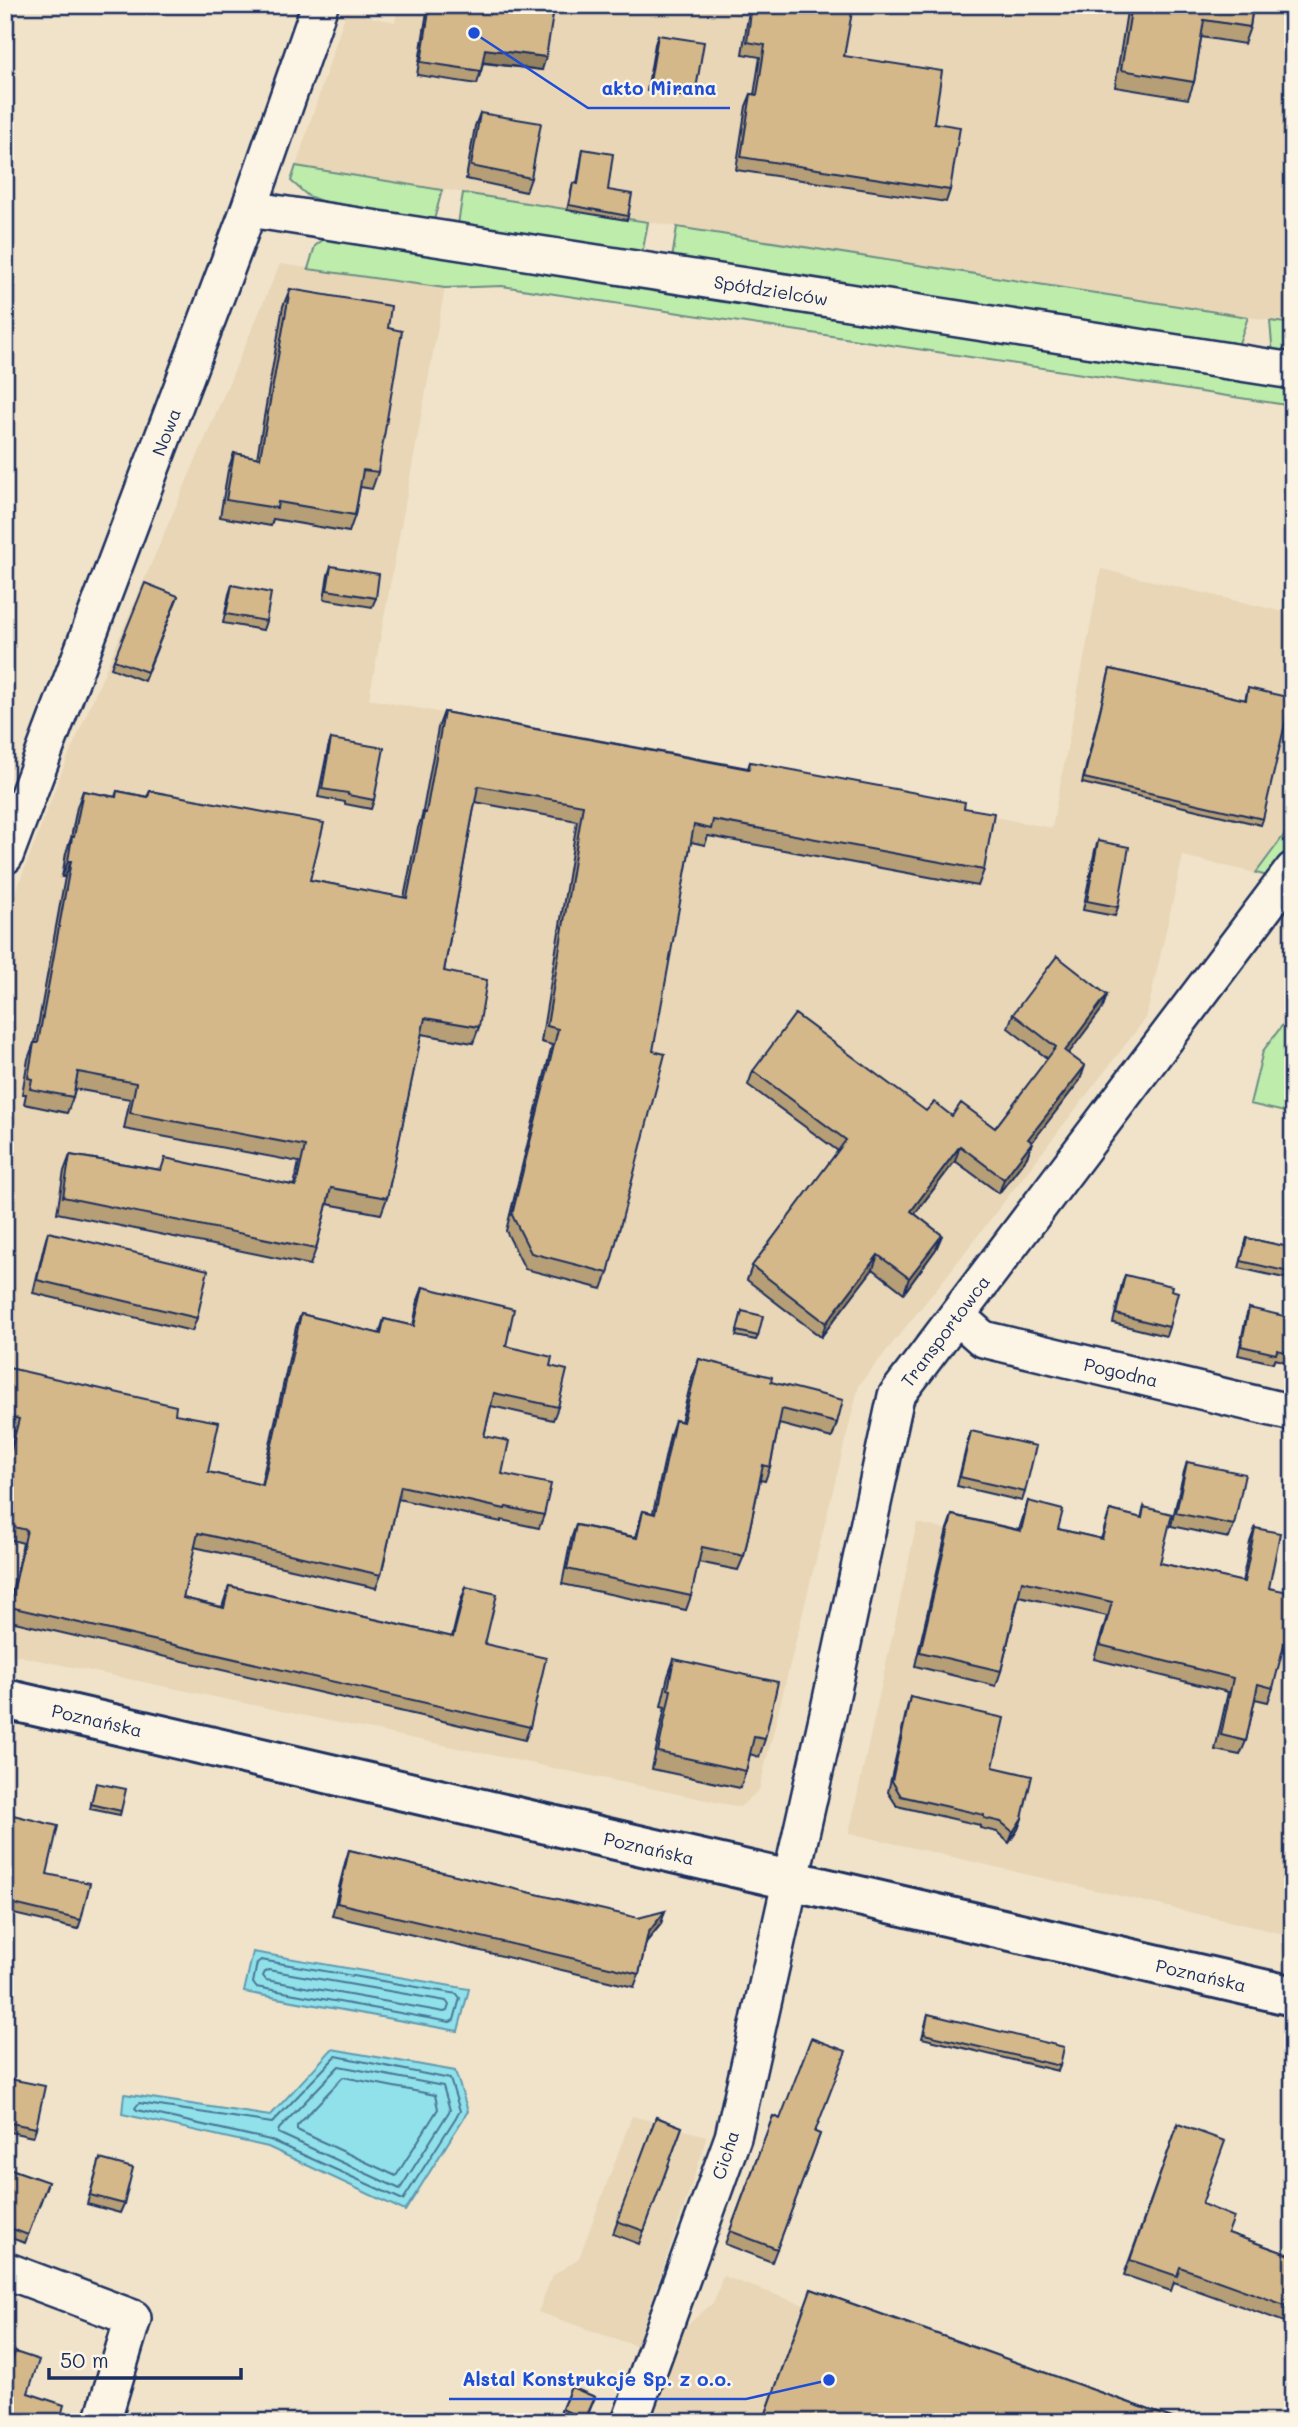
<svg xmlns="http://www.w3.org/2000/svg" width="1298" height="2427" font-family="Mali,sans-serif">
<rect width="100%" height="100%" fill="#f0e3c9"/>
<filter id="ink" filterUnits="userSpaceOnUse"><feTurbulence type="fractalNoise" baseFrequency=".0143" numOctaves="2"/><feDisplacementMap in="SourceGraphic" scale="14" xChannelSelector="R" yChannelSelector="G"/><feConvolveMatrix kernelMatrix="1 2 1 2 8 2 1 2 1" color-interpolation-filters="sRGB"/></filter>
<g filter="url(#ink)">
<path fill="#e8d6b6" d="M 398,5 L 1293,5 L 1293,324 L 296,166 L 346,12 L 395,22 Z
M 280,264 L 445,288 L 369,699 L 1052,828 L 1101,569 L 1293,614 L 1293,823 L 1256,873 L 1183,856 L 1146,1018 L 945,1278 L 859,1385 L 759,1790 L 740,1807 L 5,1653 L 5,920 L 60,776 Z
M 917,1523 L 1293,1609 L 1293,1936 L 849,1833 Z
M 632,2116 L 706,2136 L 703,2151 L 636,2346 L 538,2312 L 552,2276 L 579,2258 Z
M 723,2276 L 1130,2422 L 651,2422 L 684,2328 L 714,2302 Z"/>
<path fill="#bdecab" stroke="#6c8e84" stroke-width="2" d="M 296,166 L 442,190 L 434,220 L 332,205 L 308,196 L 291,181 Z
M 463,193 L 648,222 L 642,255 L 458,224 Z
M 677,227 L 1248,317 L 1237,349 L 672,259 Z
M 325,238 L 1293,387 L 1293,406 L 502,286 L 445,288 L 308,269 L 315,246 Z
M 1270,321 L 1293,324 L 1293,359 L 1273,356 Z
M 1293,823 L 1293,849 L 1271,877 L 1256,873 Z
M 1293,1011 L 1293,1114 L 1250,1104 L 1263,1051 Z"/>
<path fill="#90e1e9" stroke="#619ab1" stroke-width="2" d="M 253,1952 L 469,1989 L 458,2031 L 244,1992 Z
M 332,2049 L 455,2071 L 468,2111 L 405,2211 L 268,2147 L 122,2114 L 124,2094 L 270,2116 Z"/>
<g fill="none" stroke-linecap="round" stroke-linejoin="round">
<path stroke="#4a7696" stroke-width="2" d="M 261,1960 L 457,1994 L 460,1998 L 454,2020 L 450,2022 L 256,1987 L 253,1983 L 257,1963 Z
M 268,1970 L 446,2001 L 449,2005 L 447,2011 L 444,2012 L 266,1980 L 263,1976 L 265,1972 Z
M 336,2056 L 450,2079 L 460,2111 L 403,2200 L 270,2140 L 137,2110 L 135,2108 L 139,2103 L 272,2123 Z
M 339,2066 L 443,2086 L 450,2110 L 400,2189 L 278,2133 L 279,2129 Z
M 343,2077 L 435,2095 L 438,2109 L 396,2176 L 297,2130 L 297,2126 Z"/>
<defs>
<path id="minor" d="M 249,209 L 1293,371
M 5,856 L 249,209 L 320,5
M 957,1316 L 983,1339 L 1293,1413
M 5,2270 L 133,2318 L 102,2422
M 630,2422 L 733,2137 L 829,1709 L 896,1396 L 1293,870"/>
<path id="major" d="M 5,1699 L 1293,1996"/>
</defs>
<use href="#minor" stroke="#1b2f5e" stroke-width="40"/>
<use href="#major" stroke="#1b2f5e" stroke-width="44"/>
<use href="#minor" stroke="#fcf5e5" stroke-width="35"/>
<use href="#major" stroke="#fcf5e5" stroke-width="38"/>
</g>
<path fill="#b69e76" stroke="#1b2f5e" stroke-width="2" d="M 428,5 L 527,5 L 542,70 L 483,63 L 481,71 L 477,84 L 417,75 Z
M 750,5 L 851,5 L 844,56 L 934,123 L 950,190 L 946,202 L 736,170 L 746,106 L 751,94 L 754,95 L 760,57 L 742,54 Z
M 1128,5 L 1253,5 L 1250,27 L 1244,44 L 1201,37 L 1194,82 L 1188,99 L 1115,87 Z
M 658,35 L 696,89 L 693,98 L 647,91 L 655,44 Z
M 480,113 L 531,178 L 526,192 L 466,179 L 475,126 Z
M 583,149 L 608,190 L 628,216 L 627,220 L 567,210 L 573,183 L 577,184 Z
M 290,289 L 388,328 L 378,472 L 372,489 L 360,487 L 355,515 L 349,532 L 273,519 L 271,526 L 220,517 L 228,470 L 234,453 L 257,458 L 283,306 Z
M 331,566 L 376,598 L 372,607 L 324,599 L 328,575 Z
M 232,585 L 266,621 L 263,630 L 223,623 L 229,594 Z
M 178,596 L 144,681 L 111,668 L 114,660 Z
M 1110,669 L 1245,700 L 1248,688 L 1263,819 L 1261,825 L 1082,783 Z
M 444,712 L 748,768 L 750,762 L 964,808 L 984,870 L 978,886 L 708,836 L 705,845 L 691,842 L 608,1273 L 602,1289 L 525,1269 L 506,1231 L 552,1045 L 541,1042 L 577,821 L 475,802 L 444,971 L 479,1027 L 473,1043 L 421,1034 L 387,1198 L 381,1214 L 327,1204 L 316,1249 L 310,1265 L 57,1213 L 64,1171 L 70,1155 L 161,1170 L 294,1185 L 299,1162 L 124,1129 L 130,1099 L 75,1089 L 73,1097 L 67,1113 L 24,1104 L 26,1094 L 22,1094 L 28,1059 L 34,1043 L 35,1043 L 65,877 L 62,877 L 66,853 L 71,838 L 77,807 L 83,791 L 115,797 L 117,791 L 147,797 L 150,791 L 310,880 L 404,898 L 418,828 L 422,816 L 438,728 Z
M 331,739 L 374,800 L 371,809 L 345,804 L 345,802 L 318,797 L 328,748 Z
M 1098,841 L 1118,907 L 1115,916 L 1083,910 L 1095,850 Z
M 1107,995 L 1102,1009 L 1068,1053 L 1080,1080 L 1032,1142 L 1027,1157 L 999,1193 L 955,1161 L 915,1214 L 942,1235 L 936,1249 L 904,1293 L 873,1269 L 821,1337 L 747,1280 L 752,1266 L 838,1151 L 748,1085 L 753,1071 L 926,1111 L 952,1116 L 995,1128 L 1048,1059 L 1008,1028 L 1013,1014 Z
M 48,1232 L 197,1318 L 192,1331 L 33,1293 L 44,1246 Z
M 1247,1238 L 1293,1248 L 1293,1280 L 1239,1268 Z
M 1125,1275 L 1171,1290 L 1169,1327 L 1166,1336 L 1113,1323 L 1122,1284 Z
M 423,1287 L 506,1346 L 550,1366 L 558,1407 L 553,1420 L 491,1406 L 484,1436 L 502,1474 L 544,1515 L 539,1528 L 501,1520 L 501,1522 L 398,1499 L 381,1575 L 376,1588 L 194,1547 L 183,1598 L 222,1607 L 229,1586 L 452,1637 L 461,1600 L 466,1587 L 485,1644 L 530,1727 L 525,1740 L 6,1620 L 23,1543 L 5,1538 L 5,1469 L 15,1431 L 5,1429 L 5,1367 L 175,1414 L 208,1472 L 261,1485 L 296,1327 L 301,1314 L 379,1334 L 384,1319 L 413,1326 L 418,1300 Z
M 1249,1308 L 1289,1353 L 1286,1362 L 1275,1359 L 1273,1363 L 1238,1355 L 1246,1317 Z
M 742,1311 L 758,1336 L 756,1340 L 736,1336 Z
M 699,1359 L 771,1382 L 837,1423 L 832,1438 L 779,1424 L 770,1467 L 765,1481 L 760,1480 L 744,1556 L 738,1570 L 698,1562 L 691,1596 L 686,1610 L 562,1584 L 571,1539 L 576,1525 L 635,1537 L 643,1511 L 653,1513 L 670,1435 L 675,1420 L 681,1422 L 693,1374 Z
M 971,1431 L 1025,1492 L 1022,1501 L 957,1486 L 968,1440 Z
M 1187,1462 L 1234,1525 L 1229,1538 L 1171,1526 L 1183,1475 Z
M 1028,1501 L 1058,1529 L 1101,1539 L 1110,1510 L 1141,1518 L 1144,1507 L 1160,1563 L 1242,1582 L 1250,1542 L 1255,1528 L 1269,1588 L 1273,1688 L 1268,1702 L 1255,1699 L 1246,1741 L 1240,1755 L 1215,1750 L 1228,1692 L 1094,1659 L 1107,1616 L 1019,1596 L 1001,1671 L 996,1686 L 915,1666 L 947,1529 L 952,1515 L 1019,1530 Z
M 674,1659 L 765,1739 L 759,1757 L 750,1754 L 746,1771 L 740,1788 L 652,1769 L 665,1707 L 661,1706 L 668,1676 Z
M 910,1697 L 993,1767 L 1022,1818 L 1018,1829 L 1009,1843 L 997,1832 L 980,1828 L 980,1825 L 897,1806 L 888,1792 L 907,1708 Z
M 96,1783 L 121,1811 L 120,1815 L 90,1809 Z
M 5,1813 L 47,1874 L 81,1920 L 78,1929 L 5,1912 Z
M 349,1850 L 661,1924 L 646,1942 L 639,1974 L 634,1987 L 332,1916 L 345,1863 Z
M 928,2014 L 1060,2066 L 1058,2071 L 922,2038 Z
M 10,2079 L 36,2128 L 33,2137 L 5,2131 L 5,2096 Z
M 773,2116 L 820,2134 L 772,2262 L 725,2244 Z
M 656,2117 L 682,2127 L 639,2244 L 613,2234 Z
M 1178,2124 L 1202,2204 L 1228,2233 L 1293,2256 L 1293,2325 L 1174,2282 L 1171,2291 L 1124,2275 Z
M 100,2159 L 124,2204 L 120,2213 L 87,2204 Z
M 5,2167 L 48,2182 L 25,2243 L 5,2236 Z
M 811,2289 L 1183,2422 L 763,2422 Z
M 15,2352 L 28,2393 L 61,2416 L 5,2422 L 5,2380 Z
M 571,2387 L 595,2397 L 585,2422 L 578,2422 L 560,2413 Z"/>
<path fill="#948160" stroke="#1b2f5e" stroke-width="2" d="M 485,49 L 546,57 L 542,70 L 480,62 Z
M 68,861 L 71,861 L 65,877 L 62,877 Z
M 1107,995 L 1102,1009 L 1060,1065 L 1065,1051 Z
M 1085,1066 L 1080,1080 L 1023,1154 L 1028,1139 Z
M 1032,1142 L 1027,1157 L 999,1193 L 1004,1179 Z
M 960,1146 L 955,1161 L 906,1225 L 911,1211 Z
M 942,1235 L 936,1249 L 904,1293 L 909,1278 Z
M 878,1255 L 873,1269 L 821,1337 L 826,1323 Z
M 1022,1818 L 1018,1829 L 1009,1843 L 1013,1832 Z
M 665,1911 L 661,1924 L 644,1945 L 648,1933 Z"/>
<path fill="#d4b889" stroke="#1b2f5e" stroke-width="2" d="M 430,5 L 527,5 L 554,9 L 546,57 L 485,49 L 481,71 L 421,62 Z
M 752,5 L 851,5 L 850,11 L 852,12 L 844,56 L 942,71 L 934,123 L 960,127 L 950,190 L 741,157 L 751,94 L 757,95 L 765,45 L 747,42 Z
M 1132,5 L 1253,5 L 1250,27 L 1204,20 L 1194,82 L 1121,70 Z
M 658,35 L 704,42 L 696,89 L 650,82 Z
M 480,113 L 541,123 L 531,178 L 471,166 Z
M 583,149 L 613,154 L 608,190 L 632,194 L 628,216 L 569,205 L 573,183 L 578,184 Z
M 290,289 L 391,306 L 388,328 L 402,331 L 378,472 L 363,470 L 355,515 L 278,502 L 277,508 L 226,500 L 234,453 L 260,458 Z
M 331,566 L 379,574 L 376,598 L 327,590 Z
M 145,583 L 178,596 L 147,672 L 114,660 Z
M 232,585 L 271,593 L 266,621 L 226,614 Z
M 1110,669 L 1246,700 L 1248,688 L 1291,698 L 1263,819 L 1084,778 Z
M 444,712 L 749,769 L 750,762 L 965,802 L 964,808 L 994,813 L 984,870 L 713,820 L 711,829 L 694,825 L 653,1051 L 665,1054 L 608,1273 L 531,1253 L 512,1215 L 558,1029 L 547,1026 L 583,805 L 478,786 L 444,971 L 487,980 L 479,1027 L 425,1018 L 387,1198 L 331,1188 L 316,1249 L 63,1197 L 70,1155 L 161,1170 L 165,1158 L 296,1186 L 305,1146 L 130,1113 L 136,1083 L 78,1072 L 73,1097 L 30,1089 L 32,1079 L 28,1078 L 34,1043 L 38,1043 L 71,861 L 68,861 L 72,837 L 74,837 L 83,791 L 116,797 L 117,791 L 148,797 L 150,791 L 324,823 L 310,880 L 407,898 L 424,813 L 426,813 Z
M 331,739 L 384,748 L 374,800 L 348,795 L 348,793 L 322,789 Z
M 1098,841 L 1129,847 L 1118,907 L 1087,901 Z
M 1057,956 L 1107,995 L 1065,1051 L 1085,1066 L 1028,1139 L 1032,1142 L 1004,1179 L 960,1146 L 911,1211 L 942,1235 L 909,1278 L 878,1255 L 826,1323 L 752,1266 L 846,1140 L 753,1071 L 795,1014 L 926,1111 L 934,1102 L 952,1116 L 961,1103 L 995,1128 L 1056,1047 L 1013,1014 Z
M 48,1232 L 208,1270 L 197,1318 L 37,1280 Z
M 1247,1238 L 1293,1248 L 1293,1273 L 1241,1261 Z
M 1125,1275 L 1172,1286 L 1171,1290 L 1178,1292 L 1169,1327 L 1116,1314 Z
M 423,1287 L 514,1309 L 506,1346 L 552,1357 L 550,1366 L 567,1370 L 558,1407 L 494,1393 L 484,1436 L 509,1441 L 502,1474 L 551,1484 L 544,1515 L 506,1507 L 505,1509 L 401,1486 L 381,1575 L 198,1533 L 183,1598 L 224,1608 L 229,1586 L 453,1637 L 466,1587 L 497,1594 L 485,1644 L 546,1658 L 530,1727 L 10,1607 L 27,1530 L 5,1525 L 5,1474 L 19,1419 L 5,1415 L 5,1367 L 176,1406 L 175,1414 L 219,1422 L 208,1472 L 263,1485 L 301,1314 L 381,1334 L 384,1319 L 414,1326 Z
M 1249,1308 L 1293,1318 L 1293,1337 L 1289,1353 L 1277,1350 L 1276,1354 L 1241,1346 Z
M 742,1311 L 763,1316 L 758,1336 L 737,1331 Z
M 699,1359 L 772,1377 L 771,1382 L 843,1400 L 837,1423 L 782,1409 L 770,1467 L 763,1465 L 744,1556 L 702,1547 L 691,1596 L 567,1569 L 576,1525 L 637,1538 L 643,1511 L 655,1514 L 675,1420 L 683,1422 Z
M 971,1431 L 1036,1446 L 1025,1492 L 960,1477 Z
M 1187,1462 L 1245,1474 L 1234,1525 L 1176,1513 Z
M 1028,1501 L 1063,1510 L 1058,1529 L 1102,1539 L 1110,1510 L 1142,1518 L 1144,1507 L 1172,1514 L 1160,1563 L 1244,1582 L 1255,1528 L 1280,1533 L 1269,1588 L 1293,1593 L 1293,1609 L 1273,1688 L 1258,1684 L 1246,1741 L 1221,1735 L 1233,1678 L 1100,1645 L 1112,1602 L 1022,1581 L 1001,1671 L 920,1652 L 952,1515 L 1021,1531 Z
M 674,1659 L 778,1682 L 765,1739 L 754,1737 L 746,1771 L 658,1752 L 671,1690 L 668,1689 Z
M 910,1697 L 1004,1718 L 993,1767 L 1032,1776 L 1022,1818 L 1013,1832 L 1001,1822 L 984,1818 L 984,1815 L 901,1796 L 892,1781 Z
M 96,1783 L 126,1789 L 121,1811 L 91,1804 Z
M 5,1813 L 58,1826 L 47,1874 L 90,1883 L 81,1920 L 5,1902 Z
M 349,1850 L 638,1918 L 665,1911 L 648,1933 L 639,1974 L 337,1903 Z
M 928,2014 L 1064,2047 L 1060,2066 L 924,2034 Z
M 811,2038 L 846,2051 L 815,2132 L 820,2134 L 777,2249 L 730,2231 L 773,2116 L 780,2119 Z
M 10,2079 L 45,2086 L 36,2128 L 5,2122 L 5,2102 Z
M 656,2117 L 682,2127 L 644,2231 L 617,2221 Z
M 1178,2124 L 1225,2141 L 1202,2204 L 1234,2217 L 1228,2233 L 1293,2256 L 1293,2308 L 1180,2267 L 1177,2276 L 1130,2260 Z
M 100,2159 L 133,2168 L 124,2204 L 90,2195 Z
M 5,2167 L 48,2182 L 28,2235 L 5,2226 Z
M 811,2289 L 1183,2422 L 891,2422 L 869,2414 L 866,2422 L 763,2422 Z
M 15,2352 L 39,2360 L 28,2393 L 64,2405 L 61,2416 L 65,2418 L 64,2422 L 5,2422 L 5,2395 L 10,2381 L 6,2380 Z
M 571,2387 L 595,2397 L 585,2420 L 562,2409 Z
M 238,2417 L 252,2422 L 236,2422 Z"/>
</g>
<g text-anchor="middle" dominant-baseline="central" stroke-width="5" stroke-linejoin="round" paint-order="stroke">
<g font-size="18" fill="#1b2f5e" stroke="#fcf5e5">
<text transform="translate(771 290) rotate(9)">Spółdzielców</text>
<text transform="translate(166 432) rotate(-69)">Nowa</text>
<text transform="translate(945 1331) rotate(-53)">Transportowca</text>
<text transform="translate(1121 1372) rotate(13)">Pogodna</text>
<text transform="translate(97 1720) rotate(13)">Poznańska</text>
<text transform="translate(649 1848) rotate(13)">Poznańska</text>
<text transform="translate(1201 1975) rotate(13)">Poznańska</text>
<text transform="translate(725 2155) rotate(-72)">Cicha</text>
</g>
</g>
<path fill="none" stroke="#1d4ed8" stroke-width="2.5" d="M474 33L588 108H730M829 2380L746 2399H449"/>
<g fill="#1d4ed8" stroke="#fcf5e5" stroke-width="2.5">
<circle cx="474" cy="33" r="7"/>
<circle cx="829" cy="2380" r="7"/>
</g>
<g font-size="19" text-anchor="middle" font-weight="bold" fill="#1d4ed8" stroke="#fcf5e5" stroke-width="5" stroke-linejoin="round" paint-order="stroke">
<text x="659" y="95">akto Mirana</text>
<text x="597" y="2386">Alstal Konstrukcje Sp. z o.o.</text>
</g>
<rect width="1298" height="2427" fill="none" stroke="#fcf5e5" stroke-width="28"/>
<rect x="14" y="14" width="1270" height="2399" fill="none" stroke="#1b2f5e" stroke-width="2.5" filter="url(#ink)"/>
<path d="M49 2368v10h192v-10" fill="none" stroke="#1b2f5e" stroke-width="3.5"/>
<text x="60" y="2368" font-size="21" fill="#1b2f5e" stroke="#fcf5e5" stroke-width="5" paint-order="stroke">50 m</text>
</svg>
